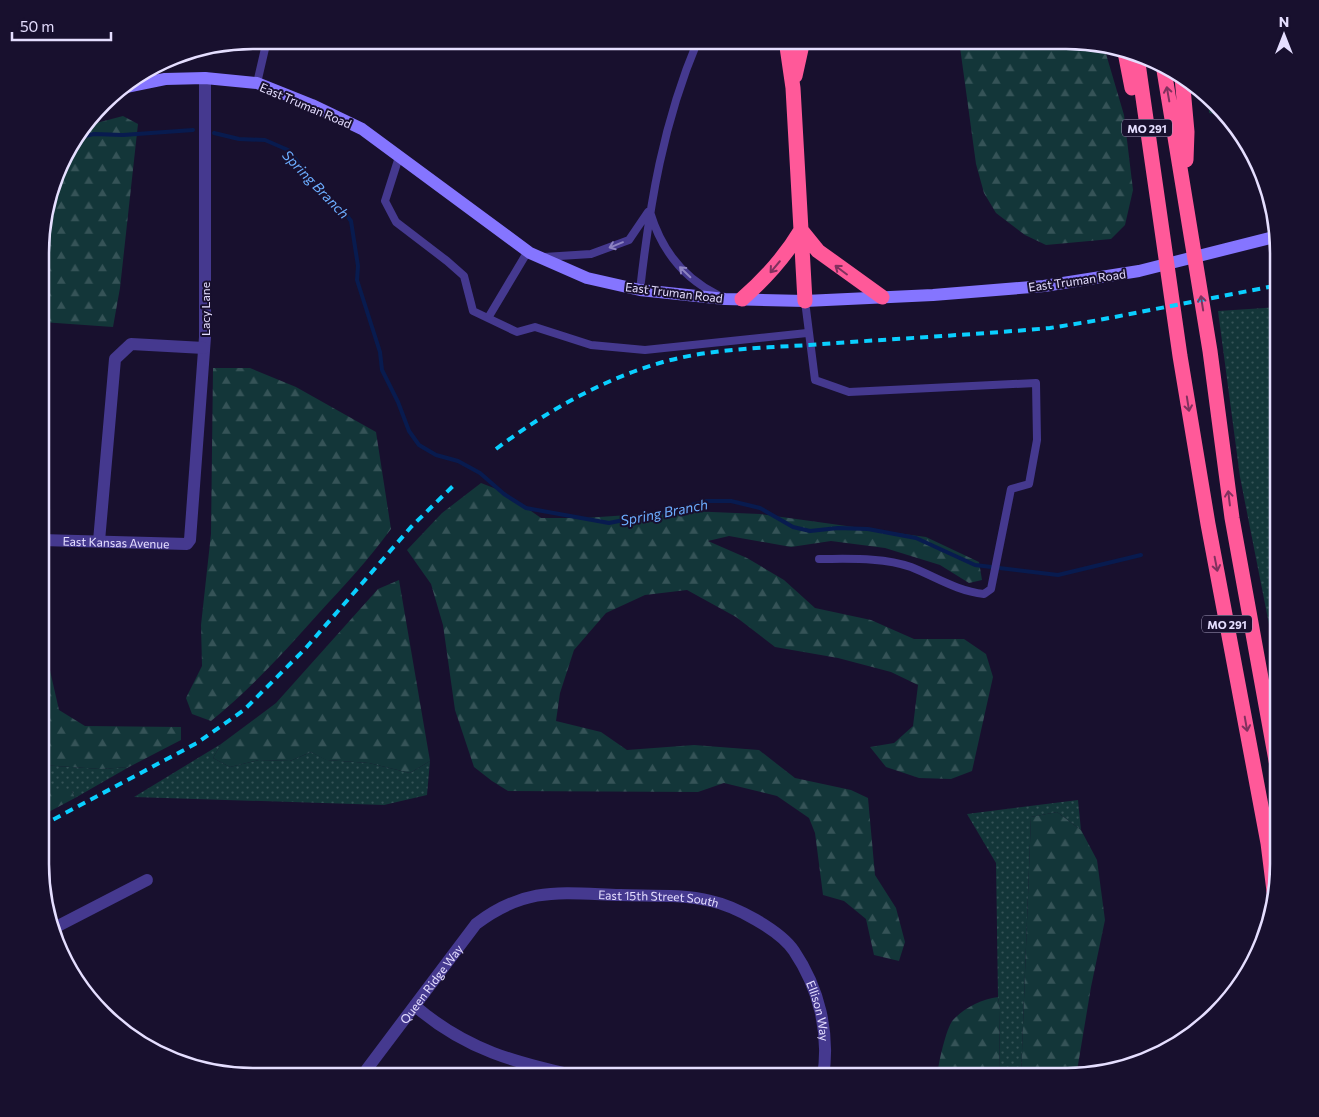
<svg xmlns="http://www.w3.org/2000/svg" width="1319" height="1117" font-family="Commissioner,sans-serif">
<defs>
<pattern id="grass-dots" width="8" height="8" patternUnits="userSpaceOnUse" patternTransform="scale(1.25)"><rect width="8" height="8" fill="#133639"/><path d="M2 2h.1M6 6h.1" fill="none" stroke="#355357" stroke-width="1.8" stroke-linecap="round"/></pattern>
<pattern id="forest-firs" width="22" height="20" patternUnits="userSpaceOnUse" patternTransform="scale(1.25)"><rect width="22" height="20" fill="#133639"/><path d="M5 1l3.5 6h-7zM16 11l3.5 6h-7z" fill="#355357"/></pattern>
</defs>
<rect width="100%" height="100%" fill="#18102e"/>
<path fill="url(#grass-dots)" d="M 1279,307 L 1279,675 L 1240,477 L 1218,311 Z
M 221,744 L 213,758 L 230,767 L 259,760 L 290,761 L 311,752 L 327,760 L 369,763 L 410,773 L 430,761 L 427,795 L 384,805 L 134,797 Z
M 41,765 L 101,769 L 129,767 L 75,798 L 72,791 L 41,791 Z
M 1078,800 L 1081,830 L 1057,812 L 1031,817 L 1021,1077 L 999,1077 L 1000,1010 L 998,997 L 996,863 L 967,814 Z"/>
<path fill="url(#forest-firs)" d="M 959,40 L 1080,40 L 1104,47 L 1124,115 L 1133,190 L 1125,225 L 1111,239 L 1046,245 L 1025,235 L 996,213 L 984,193 L 976,164 Z
M 1208,96 L 1217,102 L 1226,116 L 1209,113 Z
M 123,116 L 138,124 L 120,288 L 113,327 L 42,322 L 42,225 L 68,147 L 85,126 Z
M 213,368 L 250,368 L 296,387 L 376,432 L 391,529 C 369,559 344,586 319,613 C 284,652 251,689 211,721 L 192,714 L 186,698 L 202,666 L 201,625 L 211,534 Z
M 481,483 L 504,492 L 541,518 L 584,518 L 688,511 L 760,514 L 926,537 L 979,562 L 982,580 L 969,583 L 940,565 L 885,548 L 831,541 L 791,547 L 729,536 L 708,541 L 747,558 L 784,580 L 815,608 L 871,620 L 914,639 L 964,639 L 986,654 L 993,677 L 972,771 L 951,779 L 919,778 L 886,767 L 870,747 L 894,743 L 913,726 L 918,685 L 891,672 L 838,658 L 775,647 L 736,617 L 687,590 L 645,595 L 606,613 L 574,650 L 560,693 L 556,721 L 601,732 L 627,750 L 694,745 L 759,750 L 795,778 L 851,790 L 868,798 L 875,875 L 896,908 L 905,942 L 899,961 L 874,955 L 866,919 L 844,901 L 823,895 L 815,833 L 809,818 L 777,796 L 724,783 L 698,792 L 508,791 L 492,781 L 474,767 L 455,710 L 443,625 L 431,584 L 407,550 L 442,513 Z
M 399,580 L 430,761 L 410,773 L 369,763 L 326,760 L 311,752 L 290,761 L 259,760 L 230,767 L 213,758 L 221,744 L 276,703 L 378,589 Z
M 46,653 L 59,710 L 85,726 L 181,727 L 181,740 L 129,767 L 101,769 L 41,765 L 41,654 Z
M 45,790 L 72,791 L 75,798 L 41,816 L 41,791 Z
M 1057,812 L 1081,830 L 1097,860 L 1105,920 L 1091,987 L 1076,1077 L 1021,1077 L 1031,817 Z
M 998,997 L 1000,1009 L 999,1077 L 937,1077 C 938,1065 946,1028 953,1020 C 964,1008 982,999 998,997 Z"/>
<g fill="none" stroke-linecap="round" stroke-linejoin="round">
<path stroke="#081b4f" stroke-width="4" d="M 214,133 L 239,139 L 265,140 L 288,150 L 320,189 L 341,208 L 351,221 L 358,266 L 357,280 L 380,352 L 382,370 L 398,402 L 409,431 L 419,445 L 436,455 L 458,461 L 480,473 L 504,494 L 526,508 L 609,523 L 669,511 L 707,501 L 731,501 L 760,508 L 793,527 L 810,531 L 838,528 L 868,529 L 916,538 L 975,565 L 1058,575 L 1141,555
M 75,138 L 94,134 L 123,135 L 193,130"/>
<path stroke="#45398f" stroke-width="8" d="M 257,83 L 267,40
M 399,157 L 385,201 L 396,222 L 447,261 L 464,276 L 473,311 L 517,332 L 535,327 L 591,345 L 645,350 L 807,333
M 650,212 C 661,249 683,278 718,295
M 544,257 L 591,254 L 629,240 L 648,212
M 640,290 C 650,202 663,123 698,40
M 805,301 L 815,380 L 849,392 L 1036,383 L 1037,440 L 1029,484 L 1011,489 L 991,589 L 984,594 C 957,591 936,577 911,567 C 883,557 849,559 819,559
M 488,318 L 528,251"/>
<g stroke="#45398f" stroke-width="12">
<path id="s1" d="M 41,540 L 187,544 L 190,540 L 205,337 L 205,78"/>
<path d="M 99,541 L 115,359 L 131,344 L 204,348"/>
<path d="M 54,928 L 147,880"/>
<path d="M 415,1006 C 466,1050 516,1063 581,1077"/>
<path id="s2" d="M 364,1077 L 367,1069 L 476,924 C 526,886 561,893 620,895 C 650,896 682,894 711,901 C 735,906 780,930 794,951 C 819,988 830,1033 823,1077"/>
</g>
<path stroke="#8575ff" stroke-width="12" d="M 121,88 L 165,79 L 205,78 L 257,83 L 312,105 L 362,129 L 530,253 L 587,278 L 640,290 L 725,299 L 805,301 L 933,295 L 1044,286 L 1139,271 L 1278,236"/>
<path stroke="#ff5999" stroke-width="15" d="M 786,40 L 793,88 L 805,301
M 1125,52 L 1132,88
M 1137,56 L 1180,356 L 1208,524 L 1268,843 L 1274,891
M 1163,64 L 1210,351 L 1232,518 L 1279,777
M 795,76 L 803,40
M 1182,77 L 1187,132 L 1186,160
M 742,299 C 766,278 785,257 801,230 L 818,251 L 882,297"/>
<path stroke="#0acfff" stroke-width="4" stroke-dasharray="8 6" stroke-linecap="butt" d="M 496,449 C 547,411 601,380 663,362 C 710,349 760,348 809,345 C 889,339 970,335 1050,328 L 1099,320 L 1279,285
M 41,826 L 197,743 L 244,710 L 305,649 L 411,527 L 454,485"/>
</g>
<defs><path id="oneway-shaft" d="M-6 0H5M1.5-3L5.5 0L1.5 3" fill="none" stroke-width="1.6" stroke-linecap="round" stroke-linejoin="round" transform="scale(1.25)"/></defs>
<g stroke="#80315e">
<use href="#oneway-shaft" transform="translate(1168 94) rotate(-100)"/>
<use href="#oneway-shaft" transform="translate(775 267) rotate(130)"/>
<use href="#oneway-shaft" transform="translate(841 270) rotate(-143)"/>
<use href="#oneway-shaft" transform="translate(1202 303) rotate(-99)"/>
<use href="#oneway-shaft" transform="translate(1188 404) rotate(81)"/>
<use href="#oneway-shaft" transform="translate(1229 498) rotate(-97)"/>
<use href="#oneway-shaft" transform="translate(1216 564) rotate(79)"/>
<use href="#oneway-shaft" transform="translate(1246 724) rotate(80)"/>
</g>
<g stroke="#8d83c1">
<use href="#oneway-shaft" transform="translate(616 245) rotate(158)"/>
<use href="#oneway-shaft" transform="translate(685 272) rotate(-136)"/>
</g>
<g text-anchor="middle" dominant-baseline="central" stroke-width="4" stroke-linejoin="round" paint-order="stroke">
<g fill="#18102e" stroke="#a8a0c0" stroke-width="1">
<rect x="1122" y="119.5" width="50" height="17" rx="4"/>
<rect x="1202" y="615.5" width="50" height="17" rx="4"/>
</g>
<g font-size="11" font-weight="bold" fill="#e5deff">
<text x="1147" y="128">MO 291</text>
<text x="1227" y="624">MO 291</text>
</g>
<g font-size="12" fill="#e5deff" stroke="#18102e">
<text transform="translate(306 105) rotate(23)">East Truman Road</text>
<text transform="translate(1077 280) rotate(-8)">East Truman Road</text>
<text transform="translate(674 292) rotate(7)">East Truman Road</text>
<text transform="translate(205 309) rotate(-90)">Lacy Lane</text>
<text stroke="none"><textPath href="#s1" startOffset="75">East Kansas Avenue</textPath></text>
<text stroke="none"><textPath href="#s2" startOffset="380">East 15th Street South</textPath></text>
<text stroke="none"><textPath href="#s2" startOffset="115">Queen Ridge Way</textPath></text>
<text stroke="none"><textPath href="#s2" startOffset="596">Ellison Way</textPath></text>
</g>
<g font-size="14" font-style="italic" fill="#6cadff" stroke="#18102e">
<text transform="translate(316 184) rotate(46)">Spring Branch</text>
<text transform="translate(664 512) rotate(-11)">Spring Branch</text>
</g>
</g>
<path d="M0 0H1319V1117H0ZM253 49H1066A204 204 0 0 1 1270 253V864A204 204 0 0 1 1066 1068H253A204 204 0 0 1 49 864V253A204 204 0 0 1 253 49Z" fill="#18102e" fill-rule="evenodd"/>
<path fill="none" stroke="#e5deff" stroke-width="2.5" d="M253 49H1066A204 204 0 0 1 1270 253V864A204 204 0 0 1 1066 1068H253A204 204 0 0 1 49 864V253A204 204 0 0 1 253 49Z"/>
<g transform="translate(1284 35)" stroke="#18102e" stroke-width="4" paint-order="stroke">
<path d="M0-4L9 19L0 12L-9 19Z" fill="#e5deff"/>
<text y="-8" font-size="14" font-weight="bold" text-anchor="middle" fill="#e5deff">N</text>
</g>
<path d="M12 32v8h99v-8" fill="none" stroke="#e5deff" stroke-width="2.5"/>
<text x="20" y="32" font-size="15" fill="#e5deff" stroke="#18102e" stroke-width="4" paint-order="stroke">50 m</text>
</svg>
